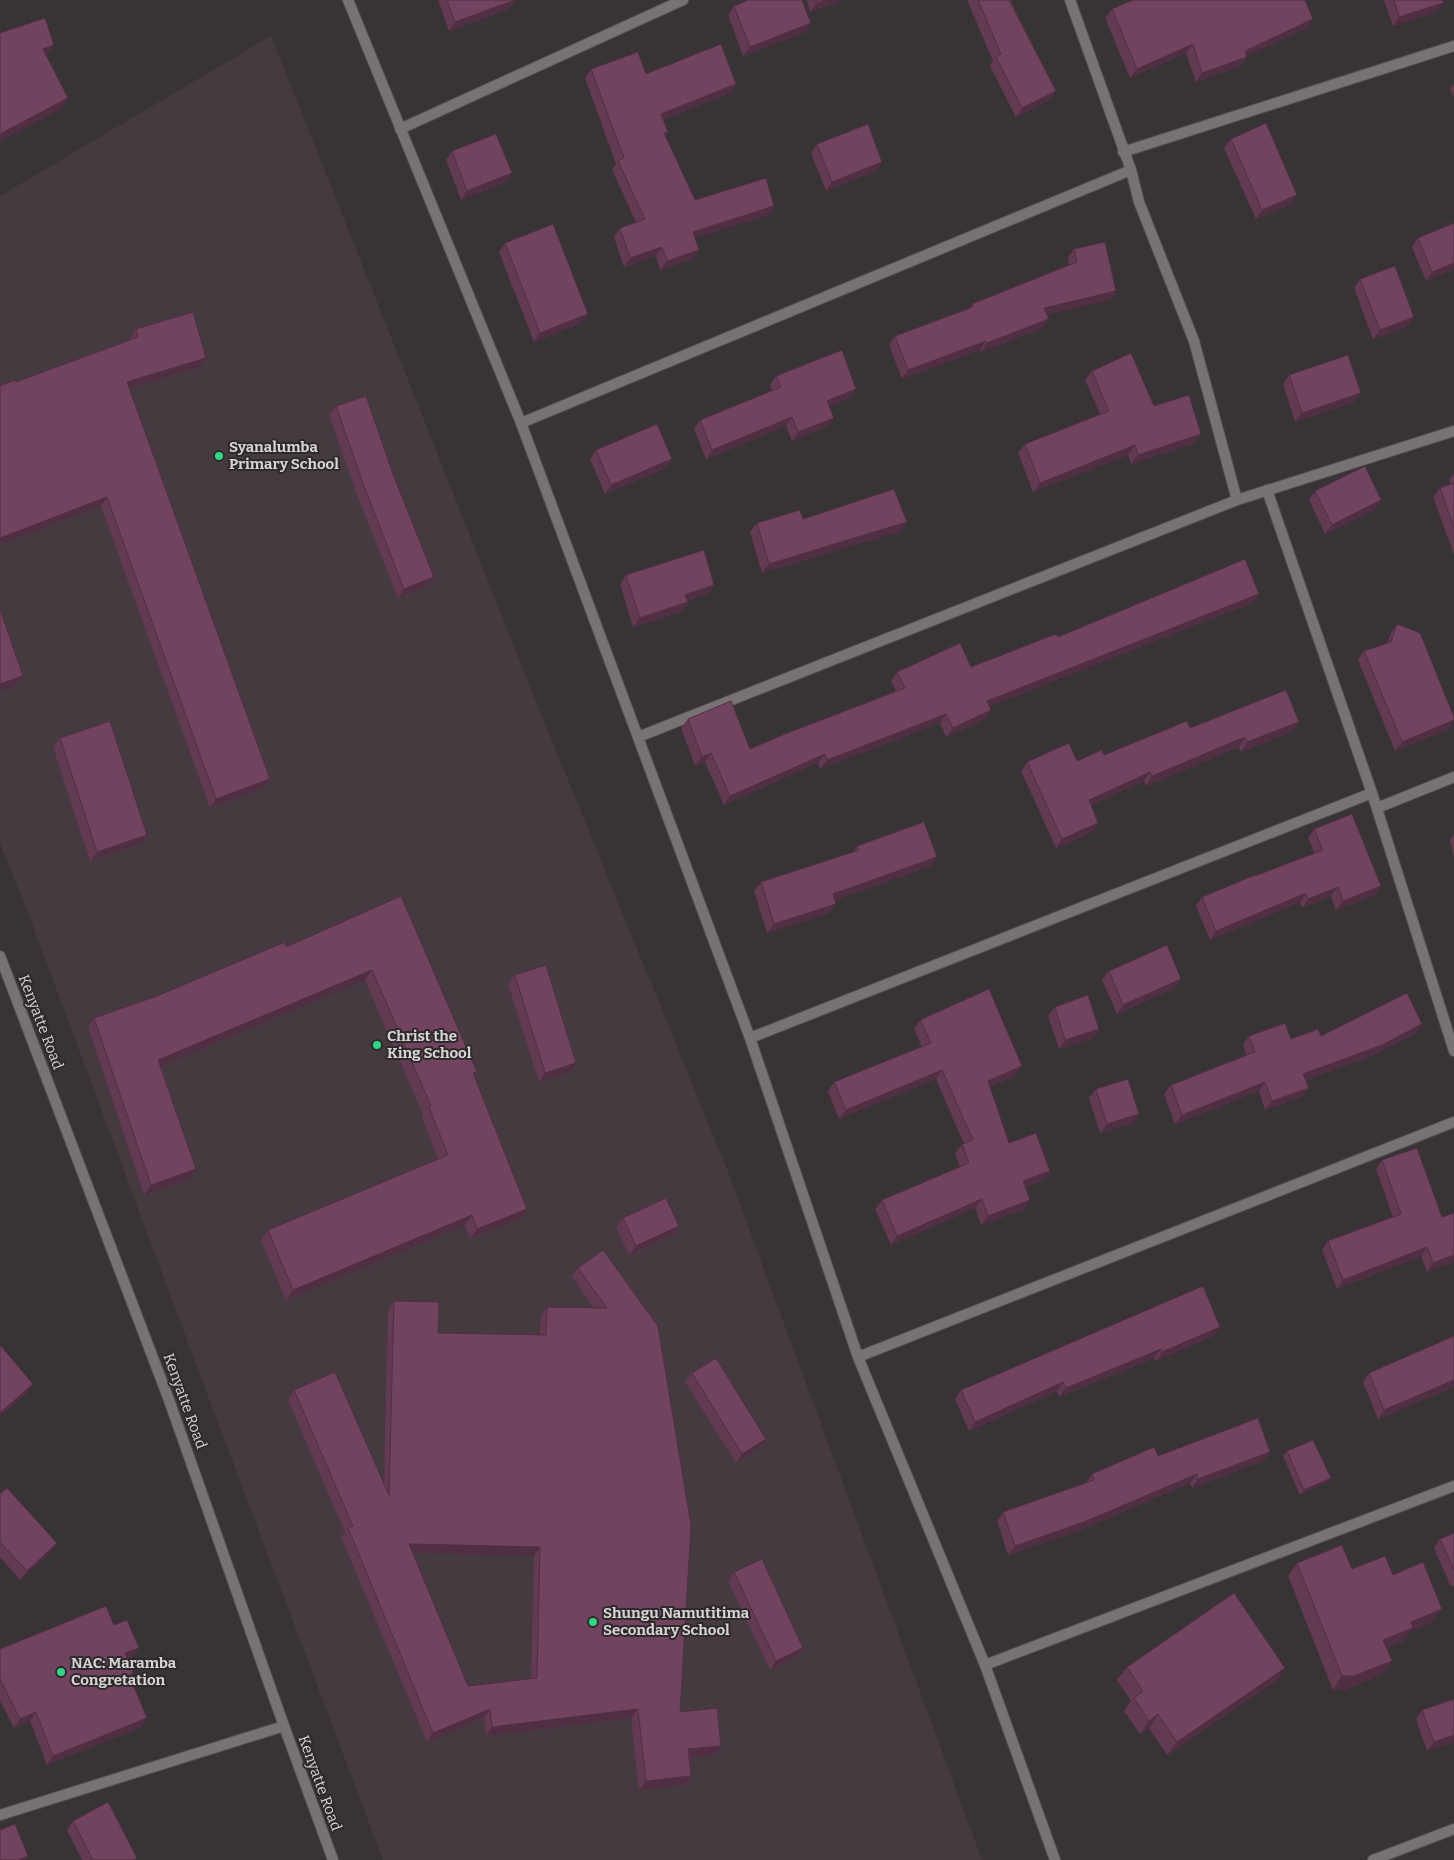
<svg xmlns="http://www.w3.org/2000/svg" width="1454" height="1860" font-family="Bitter,serif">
<rect width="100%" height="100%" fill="#383335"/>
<path fill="#453a40" d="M 271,36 L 542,716 L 727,1169 L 982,1860 L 383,1860 L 203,1383 L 31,921 L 0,844 L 0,196 Z"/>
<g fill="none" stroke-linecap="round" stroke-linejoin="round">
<defs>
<path id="minor" d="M 348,0 L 521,423 L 750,1038 L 858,1357 L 985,1665 L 1055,1860
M 1070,0 L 1131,170 L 1139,202 L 1194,341 L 1237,500
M 400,129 L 683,0
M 1123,152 L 1454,46
M 521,423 L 1131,170
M 1267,490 L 1372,793
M 638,737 L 1237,500 L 1454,431
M 1377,808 L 1454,777
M 0,956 L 169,1400 L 284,1726 L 333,1860
M 750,1038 L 1372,793 L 1454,1051
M 858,1357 L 1454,1122
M 985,1665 L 1454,1486
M 0,1815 L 284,1726
M 1373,1860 L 1454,1829"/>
</defs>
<use href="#minor" stroke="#565254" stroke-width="12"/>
<use href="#minor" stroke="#787275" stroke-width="10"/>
</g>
<path fill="#623a52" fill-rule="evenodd" d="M 438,0 L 515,0 L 509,9 L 449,31 Z
M 807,0 L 842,0 L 810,12 Z
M 967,0 L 1012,0 L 1011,2 L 1056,91 L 1049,100 L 1016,117 L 990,66 L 993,61 Z
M 1384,0 L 1443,0 L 1443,3 L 1436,12 L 1393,26 Z
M 734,6 L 811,23 L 805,32 L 743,56 L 728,15 Z
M 1112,9 L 1307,28 L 1247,56 L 1241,66 L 1196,82 L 1186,53 L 1130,78 L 1105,18 Z
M 591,69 L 646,74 L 736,84 L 730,93 L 663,120 L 668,132 L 665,135 L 695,200 L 774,206 L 768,215 L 695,238 L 693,259 L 660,270 L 656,256 L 624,267 L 614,237 L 620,228 L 636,222 L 612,170 L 616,164 L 585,78 Z
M 1454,84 L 1454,97 L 1450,89 Z
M 1231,139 L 1297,195 L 1291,204 L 1256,219 L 1224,148 Z
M 817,144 L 876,171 L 826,191 L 811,153 Z
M 452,151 L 506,182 L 461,200 L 446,160 Z
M 1454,223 L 1454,269 L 1426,281 L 1412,247 L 1418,238 Z
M 505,243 L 581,323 L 534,342 L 499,252 Z
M 1074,249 L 1116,291 L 1110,300 L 1047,314 L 1042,328 L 981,352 L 980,350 L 902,379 L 889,345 L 895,336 L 969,309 L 972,304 L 1069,265 L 1068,258 Z
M 1360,279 L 1414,317 L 1408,326 L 1373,339 L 1354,288 Z
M 136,329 L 200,367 L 129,388 L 270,779 L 263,788 L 210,808 L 101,506 L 0,545 L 0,386 L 16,382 L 130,340 L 130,338 Z
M 1092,371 L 1154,406 L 1201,434 L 1195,443 L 1131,464 L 1128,455 L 1033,492 L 1018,453 L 1025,444 L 1100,414 L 1085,380 Z
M 1289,375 L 1354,402 L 1295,422 L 1283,384 Z
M 776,376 L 850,398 L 829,406 L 827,427 L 792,441 L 786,426 L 706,459 L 694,429 L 700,420 L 772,391 L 770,385 Z
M 336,406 L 427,586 L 398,598 L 357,495 L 329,415 Z
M 596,450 L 666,468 L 605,494 L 590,459 Z
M 1454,473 L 1454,555 L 1433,497 L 1440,488 L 1451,484 L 1449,480 Z
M 1315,491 L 1381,500 L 1375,509 L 1325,534 L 1309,500 Z
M 803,519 L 907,522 L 901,531 L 762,573 L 750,532 L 757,523 Z
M 626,575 L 714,585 L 708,594 L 687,601 L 688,602 L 681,612 L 633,627 L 620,584 Z
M 1259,594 L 1252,603 L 990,706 L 985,719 L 946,737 L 940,723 L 820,769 L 818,763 L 724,805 L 705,762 L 695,766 L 681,728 L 688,719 L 750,749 L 896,691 L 891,681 L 897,672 L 971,667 L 1058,637 Z
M 1397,624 L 1449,729 L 1395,751 L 1358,660 L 1364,651 L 1387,643 L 1391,633 Z
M 1190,728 L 1293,731 L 1241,752 L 1239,747 L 1146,786 L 1144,781 L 1091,805 L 1098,823 L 1092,832 L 1056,848 L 1021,771 L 1027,762 L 1077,761 L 1104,755 Z
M 60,738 L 147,835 L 141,844 L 90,861 L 53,747 Z
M 1314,829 L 1381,886 L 1375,895 L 1336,910 L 1331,896 L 1302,908 L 1300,902 L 1210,940 L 1196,906 L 1202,897 L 1314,853 L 1308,838 Z
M 1454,834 L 1454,857 L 1450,840 Z
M 857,846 L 937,857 L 931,866 L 835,900 L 836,904 L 830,913 L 767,933 L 754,891 L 761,882 L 853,852 Z
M 401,896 L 474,1075 L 521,1218 L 470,1239 L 465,1225 L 286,1300 L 261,1240 L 268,1230 L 438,1159 L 422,1117 L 423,1115 L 365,980 L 161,1066 L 196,1169 L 189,1179 L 144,1195 L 88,1027 L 94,1018 L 157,996 L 286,947 Z
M 1109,971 L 1175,988 L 1117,1014 L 1102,980 Z
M 515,975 L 576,1063 L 570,1072 L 539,1082 L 508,984 Z
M 1055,1007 L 1093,1038 L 1059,1049 L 1048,1016 Z
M 920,1020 L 1016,1075 L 990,1087 L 1009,1143 L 1050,1171 L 1044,1180 L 1025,1187 L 1030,1200 L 1024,1209 L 981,1225 L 975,1208 L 891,1245 L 875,1209 L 882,1200 L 960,1167 L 955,1153 L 962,1144 L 964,1144 L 936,1079 L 839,1119 L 828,1091 L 834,1082 L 922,1047 L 914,1029 Z
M 1422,1024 L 1416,1033 L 1376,1054 L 1306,1080 L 1302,1097 L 1265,1110 L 1259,1091 L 1175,1124 L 1164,1094 L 1171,1085 L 1246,1055 L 1243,1045 L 1249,1036 L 1291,1039 Z
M 1096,1089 L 1133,1123 L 1100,1133 L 1089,1098 Z
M 1382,1160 L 1442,1217 L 1454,1213 L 1454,1262 L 1427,1272 L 1421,1256 L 1337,1289 L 1322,1250 L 1328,1241 L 1393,1217 L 1376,1169 Z
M 623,1218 L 679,1226 L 673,1235 L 629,1255 L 616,1227 Z
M 603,1250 L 680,1712 L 715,1755 L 689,1758 L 685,1785 L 639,1790 L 631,1718 L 486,1736 L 484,1718 L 427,1742 L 341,1537 L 345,1532 L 288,1400 L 294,1390 L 384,1482 L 388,1310 L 394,1301 L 438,1333 L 540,1335 L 541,1316 L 547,1307 L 594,1308 L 572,1277 L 578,1268 ZM 413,1553 L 534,1556 L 531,1678 L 468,1686 Z
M 1213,1336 L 1156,1361 L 1154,1358 L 1059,1397 L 1057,1391 L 969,1431 L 955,1399 L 961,1390 Z
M 1454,1336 L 1454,1387 L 1378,1419 L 1363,1382 L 1369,1373 Z
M 692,1373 L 766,1439 L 759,1448 L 736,1463 L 685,1382 Z
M 1287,1451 L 1331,1478 L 1327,1482 L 1300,1495 L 1283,1456 Z
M 1270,1452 L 1263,1461 L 1192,1488 L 1190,1483 L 1078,1531 L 1008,1555 L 997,1521 L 1003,1512 L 1086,1483 L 1092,1474 L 1158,1456 Z
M 0,1494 L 51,1552 L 20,1580 L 0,1557 Z
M 1454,1533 L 1454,1585 L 1451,1587 L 1434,1548 L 1440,1539 Z
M 1297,1563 L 1393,1575 L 1432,1622 L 1411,1631 L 1404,1641 L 1387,1648 L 1392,1661 L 1382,1674 L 1345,1690 L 1333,1690 L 1288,1576 Z
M 734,1572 L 803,1648 L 797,1657 L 770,1670 L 728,1581 Z
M 114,1625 L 132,1657 L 127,1659 L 133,1673 L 130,1678 L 140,1728 L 47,1765 L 30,1721 L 14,1728 L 0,1701 L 0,1649 Z
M 1127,1667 L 1285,1668 L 1276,1681 L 1167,1755 L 1149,1728 L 1140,1734 L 1124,1711 L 1131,1701 L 1117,1680 Z
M 1422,1710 L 1454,1742 L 1427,1751 L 1416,1719 Z
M 73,1821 L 137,1858 L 135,1860 L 82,1860 L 67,1830 Z"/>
<path fill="#502f42" d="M 515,0 L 509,9 L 449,31 L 455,22 Z
M 825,0 L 842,0 L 810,12 L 817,3 Z
M 1443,3 L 1436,12 L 1393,26 L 1399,17 Z
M 1313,19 L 1307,28 L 1241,59 L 1247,57 L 1241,66 L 1196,82 L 1202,73 Z
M 811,23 L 805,32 L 743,56 L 750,47 Z
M 1193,44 L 1186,53 L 1130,78 L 1137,69 Z
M 54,45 L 46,56 L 43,49 Z
M 736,84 L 730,93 L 655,123 L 661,114 Z
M 1056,91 L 1049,100 L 1016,117 L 1022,108 Z
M 68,98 L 60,110 L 0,141 L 0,134 Z
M 882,162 L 876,171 L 826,191 L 832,182 Z
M 512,173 L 506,182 L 461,200 L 467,191 Z
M 1297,195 L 1291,204 L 1256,219 L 1262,210 Z
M 774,206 L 768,215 L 687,241 L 693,232 Z
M 662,247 L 656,256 L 624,267 L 630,258 Z
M 699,250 L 693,259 L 660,270 L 667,261 Z
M 1454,262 L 1454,269 L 1426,281 L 1432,272 Z
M 1116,291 L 1110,300 L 1038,317 L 1044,308 Z
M 588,314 L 581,323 L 534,342 L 540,333 Z
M 1414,317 L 1408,326 L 1373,339 L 1380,330 Z
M 1049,319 L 1042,328 L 981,352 L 987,343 Z
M 986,341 L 980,350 L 902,379 L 908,370 Z
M 206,358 L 200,367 L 120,391 L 127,382 Z
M 856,389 L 850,398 L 820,410 L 827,401 Z
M 1361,393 L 1354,402 L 1295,422 L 1302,413 Z
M 792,417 L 786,426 L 706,459 L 712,450 Z
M 834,418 L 827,427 L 792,441 L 798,432 Z
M 1201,434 L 1195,443 L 1131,464 L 1138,455 Z
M 1135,445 L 1128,455 L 1033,492 L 1040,483 Z
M 672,459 L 666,468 L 605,494 L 611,485 Z
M 107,497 L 101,506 L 0,545 L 0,538 Z
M 1381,500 L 1375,509 L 1325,534 L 1332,525 Z
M 907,522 L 901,531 L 762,573 L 769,564 Z
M 434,577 L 427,586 L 398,598 L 404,589 Z
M 714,585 L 708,594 L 679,604 L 685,595 Z
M 1259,594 L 1252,603 L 981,710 L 987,701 Z
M 688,602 L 681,612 L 633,627 L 640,618 Z
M 23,676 L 16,685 L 0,691 L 0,684 Z
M 991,710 L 985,719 L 946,737 L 953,728 Z
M 946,714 L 940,723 L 820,769 L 827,760 Z
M 1454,720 L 1449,729 L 1395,751 L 1402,742 Z
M 1299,722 L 1293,731 L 1241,752 L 1247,742 Z
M 1245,737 L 1239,747 L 1146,786 L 1152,776 Z
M 711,753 L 705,762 L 695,766 L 702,757 Z
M 825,754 L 818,763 L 724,805 L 730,796 Z
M 1150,772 L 1144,781 L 1082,809 L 1089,800 Z
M 270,779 L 263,788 L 210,808 L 216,799 Z
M 1098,823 L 1092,832 L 1056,848 L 1062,839 Z
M 147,835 L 141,844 L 90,861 L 97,852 Z
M 937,857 L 931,866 L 827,903 L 833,894 Z
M 1381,886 L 1375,895 L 1336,910 L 1343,901 Z
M 1338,887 L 1331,896 L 1302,908 L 1308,899 Z
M 1306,893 L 1300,902 L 1210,940 L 1216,931 Z
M 836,904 L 830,913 L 767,933 L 774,924 Z
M 372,970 L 365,980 L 152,1070 L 158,1060 Z
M 1181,979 L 1175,988 L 1117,1014 L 1123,1005 Z
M 1422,1024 L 1416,1033 L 1376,1054 L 1297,1083 L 1303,1074 Z
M 1099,1029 L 1093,1038 L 1059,1049 L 1065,1040 Z
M 576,1063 L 570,1072 L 539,1082 L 545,1073 Z
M 1022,1066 L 1016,1075 L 982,1090 L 988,1081 Z
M 942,1070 L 936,1079 L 839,1119 L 846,1110 Z
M 1265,1082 L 1259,1091 L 1175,1124 L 1182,1115 Z
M 1309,1088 L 1302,1097 L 1265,1110 L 1272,1101 Z
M 1139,1114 L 1133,1123 L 1100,1133 L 1107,1124 Z
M 196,1169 L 189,1179 L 144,1195 L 151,1185 Z
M 1050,1171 L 1044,1180 L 1017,1190 L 1023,1181 Z
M 982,1199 L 975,1208 L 891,1245 L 897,1236 Z
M 1030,1200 L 1024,1209 L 981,1225 L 988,1216 Z
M 527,1209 L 521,1218 L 470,1239 L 477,1229 Z
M 472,1215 L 465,1225 L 286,1300 L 293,1290 Z
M 679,1226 L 673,1235 L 629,1255 L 636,1246 Z
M 1427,1247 L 1421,1256 L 1337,1289 L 1343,1280 Z
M 1454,1255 L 1454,1262 L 1427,1272 L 1433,1263 Z
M 1220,1327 L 1213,1336 L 1156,1361 L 1162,1352 Z
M 1161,1349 L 1154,1358 L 1059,1397 L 1066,1388 Z
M 1454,1380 L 1454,1387 L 1378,1419 L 1384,1410 Z
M 1063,1382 L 1057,1391 L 969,1431 L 975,1422 Z
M 33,1384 L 27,1393 L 0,1417 L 0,1413 Z
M 766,1439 L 759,1448 L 736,1463 L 742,1454 Z
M 1270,1452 L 1263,1461 L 1192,1488 L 1198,1479 Z
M 1197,1474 L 1190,1483 L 1078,1531 L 1008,1555 L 1015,1546 Z
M 1331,1478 L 1327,1482 L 1300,1495 L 1304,1490 Z
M 57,1543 L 51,1552 L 20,1580 L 27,1571 Z
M 409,1544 L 540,1547 L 534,1556 L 403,1553 Z
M 1442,1609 L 1432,1622 L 1411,1631 L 1404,1641 L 1374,1653 L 1383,1640 L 1411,1622 Z
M 139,1648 L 132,1657 L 119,1662 L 125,1653 Z
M 803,1648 L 797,1657 L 770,1670 L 776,1661 Z
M 1392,1661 L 1382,1674 L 1345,1690 L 1333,1690 L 1342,1676 Z
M 1285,1668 L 1276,1681 L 1167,1755 L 1177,1742 Z
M 490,1709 L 484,1718 L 427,1742 L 433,1733 Z
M 638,1709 L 631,1718 L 486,1736 L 492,1727 Z
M 36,1712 L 30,1721 L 14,1728 L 20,1719 Z
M 1158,1714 L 1149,1728 L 1140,1734 L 1149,1721 Z
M 147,1718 L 140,1728 L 47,1765 L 53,1756 Z
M 1454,1735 L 1454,1742 L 1427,1751 L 1434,1742 Z
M 721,1746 L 715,1755 L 682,1758 L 688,1749 Z
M 691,1776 L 685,1785 L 639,1790 L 646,1781 Z
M 28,1856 L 25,1860 L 18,1860 Z"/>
<path fill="#72435f" stroke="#502f42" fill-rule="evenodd" d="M 447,0 L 515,0 L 455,22 Z
M 748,0 L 802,0 L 811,23 L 750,47 L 734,6 Z
M 816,0 L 825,0 L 817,3 Z
M 978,0 L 1009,0 L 1056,91 L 1022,108 L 996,57 L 1001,54 Z
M 1133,0 L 1305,0 L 1313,19 L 1245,51 L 1247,57 L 1202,73 L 1193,44 L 1137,69 L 1112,9 Z
M 1394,0 L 1443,0 L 1443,3 L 1399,17 Z
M 45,18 L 54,45 L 43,49 L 68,98 L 0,134 L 0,33 Z
M 721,44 L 736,84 L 661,114 L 668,132 L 664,133 L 695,200 L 766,178 L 774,206 L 693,232 L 699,250 L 667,261 L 662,247 L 630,258 L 620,228 L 645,219 L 618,161 L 624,158 L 591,69 L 638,52 L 646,74 Z
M 1266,123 L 1297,195 L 1262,210 L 1231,139 Z
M 868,124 L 882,162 L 832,182 L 817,144 Z
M 496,134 L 512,173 L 467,191 L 452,151 Z
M 1454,223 L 1454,263 L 1432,272 L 1418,238 Z
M 553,224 L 588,314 L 540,333 L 505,243 Z
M 1105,242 L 1116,291 L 1044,308 L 1049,319 L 987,343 L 986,341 L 908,370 L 895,336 L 973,307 L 972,304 L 1077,262 L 1074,249 Z
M 1395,266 L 1414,317 L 1380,330 L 1360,279 Z
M 193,312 L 206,358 L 127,382 L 270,779 L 216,799 L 107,497 L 0,538 L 0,386 L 15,380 L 16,382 L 138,337 L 136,329 Z
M 842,350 L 856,389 L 827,401 L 834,418 L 798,432 L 792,417 L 712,450 L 700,420 L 781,387 L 776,376 Z
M 1131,353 L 1154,406 L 1189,395 L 1201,434 L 1138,455 L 1135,445 L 1040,483 L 1025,444 L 1109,411 L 1092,371 Z
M 1348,355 L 1361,393 L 1302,413 L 1289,375 Z
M 366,396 L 393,474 L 434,577 L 404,589 L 364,486 L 336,406 Z
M 657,424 L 672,459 L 611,485 L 596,450 Z
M 1365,466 L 1381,500 L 1332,525 L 1315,491 Z
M 1454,483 L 1454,528 L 1440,488 Z
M 894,489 L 907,522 L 769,564 L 757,523 L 800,510 L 803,519 Z
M 704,550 L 714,585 L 685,595 L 688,602 L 640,618 L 626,575 Z
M 1245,559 L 1259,594 L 987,701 L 991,710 L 953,728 L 946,714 L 827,760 L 825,754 L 730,796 L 711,753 L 702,757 L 688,719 L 731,701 L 750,749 L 785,734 L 905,688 L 897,672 L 960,643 L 971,667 L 1056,634 L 1058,637 Z
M 0,609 L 23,676 L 0,684 Z
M 1397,624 L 1420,633 L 1454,717 L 1454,720 L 1402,742 L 1364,651 L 1391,642 Z
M 1286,690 L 1299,722 L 1247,742 L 1245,737 L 1152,776 L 1150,772 L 1089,800 L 1098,823 L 1062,839 L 1027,762 L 1069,743 L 1077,761 L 1102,750 L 1104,755 L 1187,721 L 1190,728 Z
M 110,721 L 147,835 L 97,852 L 60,738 Z
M 1352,814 L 1381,886 L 1343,901 L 1338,887 L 1308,899 L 1306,893 L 1216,931 L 1202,897 L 1255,875 L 1255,876 L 1323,850 L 1314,829 Z
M 924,822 L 937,857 L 833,894 L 836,904 L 774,924 L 761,882 L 859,850 L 857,846 Z
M 401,896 L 477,1072 L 473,1073 L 527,1209 L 477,1229 L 472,1215 L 293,1290 L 268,1230 L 448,1155 L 429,1107 L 431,1106 L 372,970 L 158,1060 L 196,1169 L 151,1185 L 94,1018 L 157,996 L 285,942 L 286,947 Z
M 1167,945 L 1181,979 L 1123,1005 L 1109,971 Z
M 546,965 L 576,1063 L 545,1073 L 515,975 Z
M 989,989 L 1022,1066 L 988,1081 L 1009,1143 L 1036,1133 L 1050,1171 L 1023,1181 L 1030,1200 L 988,1216 L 982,1199 L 897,1236 L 882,1200 L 969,1163 L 962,1144 L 973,1140 L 942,1070 L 846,1110 L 834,1082 L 931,1043 L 920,1020 Z
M 1407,993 L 1422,1024 L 1382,1045 L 1303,1074 L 1309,1088 L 1272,1101 L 1265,1082 L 1182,1115 L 1171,1085 L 1255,1052 L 1249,1036 L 1285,1023 L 1291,1039 L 1318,1029 L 1321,1036 Z
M 1088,995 L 1099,1029 L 1065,1040 L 1055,1007 Z
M 1128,1079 L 1139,1114 L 1107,1124 L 1096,1089 Z
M 1417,1148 L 1442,1217 L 1454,1213 L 1454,1255 L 1433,1263 L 1427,1247 L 1343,1280 L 1328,1241 L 1401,1214 L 1382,1160 Z
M 666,1198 L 679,1226 L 636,1246 L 623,1218 Z
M 603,1250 L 658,1326 L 691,1525 L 680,1712 L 717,1708 L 721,1746 L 688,1749 L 691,1776 L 646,1781 L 638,1709 L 492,1727 L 490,1709 L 433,1733 L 348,1528 L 353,1526 L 294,1390 L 335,1372 L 389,1495 L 394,1301 L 439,1302 L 438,1333 L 546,1335 L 547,1307 L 607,1308 L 578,1268 ZM 409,1544 L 540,1547 L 537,1678 L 468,1686 Z
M 1203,1286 L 1220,1327 L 1162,1352 L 1161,1349 L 1066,1388 L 1063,1382 L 975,1422 L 961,1390 Z
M 1454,1336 L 1454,1380 L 1384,1410 L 1369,1373 Z
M 0,1345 L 33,1384 L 0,1413 Z
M 716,1358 L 766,1439 L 742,1454 L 692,1373 Z
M 1258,1418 L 1270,1452 L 1198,1479 L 1197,1474 L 1084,1522 L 1015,1546 L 1003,1512 L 1094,1480 L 1092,1474 L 1154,1447 L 1158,1456 Z
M 1313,1440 L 1331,1478 L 1304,1490 L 1287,1451 Z
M 7,1488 L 57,1543 L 27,1571 L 0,1542 L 0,1494 Z
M 1454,1533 L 1454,1570 L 1440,1539 Z
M 1342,1545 L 1352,1569 L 1385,1556 L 1393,1575 L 1423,1562 L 1442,1609 L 1411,1622 L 1413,1628 L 1383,1640 L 1392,1661 L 1354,1676 L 1342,1676 L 1297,1563 Z
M 762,1559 L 803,1648 L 776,1661 L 734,1572 Z
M 1234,1593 L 1285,1668 L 1177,1742 L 1158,1714 L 1149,1721 L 1134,1698 L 1143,1691 L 1127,1667 Z
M 106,1606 L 114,1625 L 127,1620 L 139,1648 L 125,1653 L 133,1673 L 129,1675 L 147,1718 L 53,1756 L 36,1712 L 20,1719 L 0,1679 L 0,1649 Z
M 1454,1699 L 1454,1735 L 1434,1742 L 1422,1710 Z
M 108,1802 L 137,1858 L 133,1860 L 93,1860 L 73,1821 Z
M 15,1824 L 28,1856 L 18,1860 L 0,1860 L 0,1830 Z"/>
<g fill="#30d883" stroke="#2e292b" stroke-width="2">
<circle cx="219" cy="456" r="5"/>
<circle cx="377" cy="1045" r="5"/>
<circle cx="593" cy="1622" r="5"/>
<circle cx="61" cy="1672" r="5"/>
</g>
<g text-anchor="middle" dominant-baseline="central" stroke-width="4" stroke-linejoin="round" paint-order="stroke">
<g font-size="15" font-weight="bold" fill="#d8d4d6" stroke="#2e292b" text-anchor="start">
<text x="229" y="447">Syanalumba<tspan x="229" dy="17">Primary School</tspan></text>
<text x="387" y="1036">Christ the<tspan x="387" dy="17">King School</tspan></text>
<text x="603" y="1613">Shungu Namutitima<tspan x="603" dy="17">Secondary School</tspan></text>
<text x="71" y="1663">NAC: Maramba<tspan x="71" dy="17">Congretation</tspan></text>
</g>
<g font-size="15" fill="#d8d4d6" stroke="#2e292b">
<text transform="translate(41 1022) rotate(69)">Kenyatte Road</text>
<text transform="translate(185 1401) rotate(70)">Kenyatte Road</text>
<text transform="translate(320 1783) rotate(70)">Kenyatte Road</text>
</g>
</g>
</svg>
